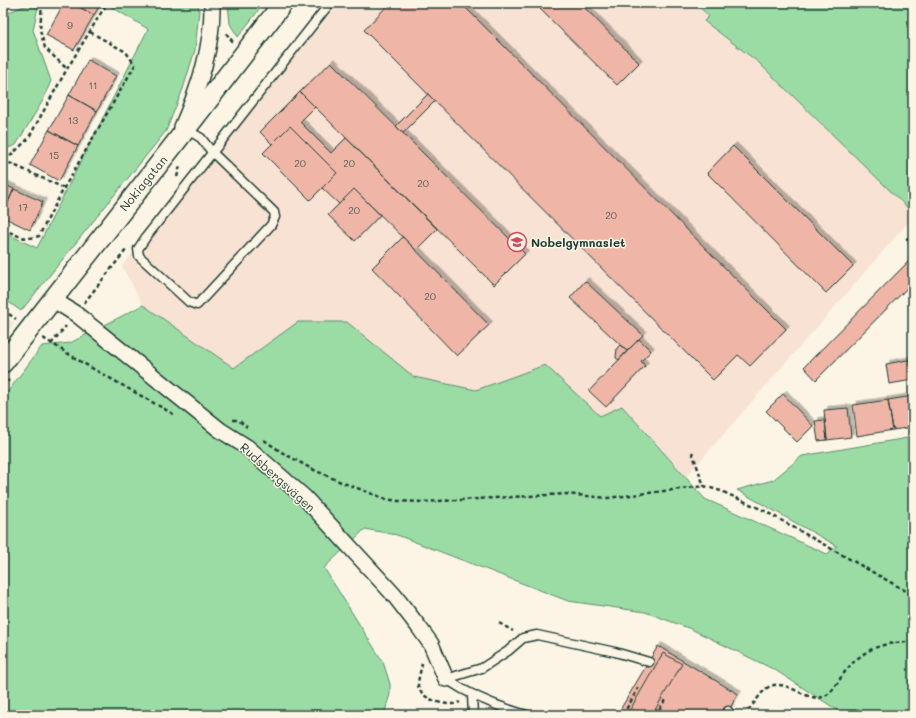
<svg xmlns="http://www.w3.org/2000/svg" width="916" height="718" font-family="Mali,sans-serif">
<defs>
<filter id="shadow"><feDropShadow dx="3.5" dy="-3.5" stdDeviation="0" flood-color="#0004"/></filter>
</defs>
<rect width="100%" height="100%" fill="#fcf5e5"/>
<filter id="ink" filterUnits="userSpaceOnUse"><feTurbulence type="fractalNoise" baseFrequency=".025" numOctaves="2"/><feDisplacementMap in="SourceGraphic" scale="8" xChannelSelector="R" yChannelSelector="G"/><feConvolveMatrix kernelMatrix="1 2 1 2 8 2 1 2 1" color-interpolation-filters="sRGB"/></filter>
<g filter="url(#ink)">
<path fill="#f8e2d3" d="M 339,3 L 695,3 L 709,17 L 705,21 L 758,62 L 913,213 L 913,217 L 686,477 L 623,406 L 601,416 L 545,366 L 476,390 L 414,377 L 347,322 L 298,322 L 234,368 L 143,305 L 122,266 Z
M 3,315 L 14,323 L 3,338 Z"/>
<path fill="#9bdca5" stroke="#5d8c6c" d="M 31,3 L 38,7 L 33,30 L 51,81 L 42,102 L 16,145 L 3,150 L 3,15 Z
M 112,3 L 198,3 L 199,11 L 195,50 L 183,89 L 166,131 L 21,311 L 3,298 L 3,232 L 37,248 L 148,29 L 110,6 Z
M 228,3 L 264,3 L 238,37 L 230,24 Z
M 695,3 L 913,3 L 913,213 L 758,62 L 704,21 L 709,16 Z
M 143,305 L 234,368 L 298,322 L 347,322 L 414,377 L 476,390 L 545,365 L 600,416 L 622,406 L 705,499 L 827,554 L 837,546 L 737,490 L 773,480 L 802,456 L 913,437 L 913,715 L 845,715 L 775,670 L 691,629 L 645,612 L 568,601 L 397,535 L 365,529 L 324,568 L 383,662 L 390,684 L 390,694 L 384,715 L 8,715 L 3,712 L 3,398 L 42,346 L 70,343 Z"/>
<path fill="#efb6a8" stroke="#1f3d34" filter="url(#shadow)" d="M 64,3 L 72,3 L 94,15 L 74,50 L 46,35 Z
M 72,3 L 101,3 L 94,15 Z
M 386,3 L 461,3 L 786,329 L 750,366 L 738,355 L 713,380 L 364,30 L 388,5 Z
M 546,3 L 580,3 L 639,63 L 617,85 L 540,9 Z
M 88,60 L 116,76 L 97,111 L 69,95 Z
M 331,62 L 525,254 L 494,285 L 300,92 Z
M 300,92 L 315,107 L 300,122 L 331,153 L 346,138 L 437,229 L 416,250 L 354,189 L 339,204 L 322,188 L 337,173 L 290,126 L 272,144 L 260,132 Z
M 428,94 L 435,101 L 403,133 L 396,126 Z
M 69,95 L 97,111 L 78,146 L 49,130 Z
M 290,126 L 337,173 L 310,200 L 263,153 Z
M 49,130 L 78,146 L 59,181 L 30,165 Z
M 733,146 L 853,266 L 826,293 L 707,173 Z
M 3,184 L 14,189 L 3,213 Z
M 14,189 L 43,202 L 30,230 L 3,217 L 3,213 Z
M 354,189 L 380,215 L 355,241 L 328,215 Z
M 403,237 L 489,325 L 457,356 L 372,268 Z
M 913,257 L 913,282 L 816,380 L 804,367 Z
M 585,281 L 643,335 L 627,351 L 570,298 Z
M 639,339 L 651,351 L 641,361 L 645,366 L 606,407 L 589,391 Z
M 620,345 L 627,351 L 619,360 L 616,358 L 617,348 Z
M 913,359 L 913,380 L 889,384 L 886,364 Z
M 783,394 L 813,426 L 797,442 L 766,411 Z
M 913,396 L 913,427 L 893,430 L 888,400 Z
M 888,400 L 893,430 L 857,436 L 853,405 Z
M 848,408 L 851,437 L 827,440 L 824,410 Z
M 825,420 L 827,440 L 818,441 L 815,421 Z
M 658,646 L 738,694 L 726,715 L 617,715 Z
M 663,653 L 682,664 L 652,715 L 627,715 Z"/>
<g fill="none" stroke-linecap="round" stroke-linejoin="round">
<defs>
<path id="service" d="M 186,129 L 201,138 L 212,152 L 274,212 L 275,217 L 271,225 L 197,305 L 189,302 L 139,256 L 138,249 L 146,237 L 330,3
M 446,679 L 482,668 L 508,651 L 523,638 L 537,635 L 615,652 L 649,662
M 446,679 C 471,696 498,707 527,715
M 472,695 L 473,715
M 728,711 L 731,715"/>
<path id="minor" d="M 182,127 C 199,88 213,47 212,3
M 52,299 L 76,314 L 220,430 L 247,447 L 305,498 L 394,595 L 418,626 L 431,644 L 446,679"/>
<path id="tertiary" d="M 3,363 L 173,146 L 283,3"/>
</defs>
<use href="#service" stroke="#1f3d34" stroke-width="11"/>
<use href="#minor" stroke="#1f3d34" stroke-width="18"/>
<use href="#tertiary" stroke="#1f3d34" stroke-width="22"/>
<path stroke="#1f3d34" stroke-width="2.5" stroke-dasharray="4 3" stroke-linecap="butt" d="M 42,3 L 40,30 L 45,48 L 67,69
M 3,9 L 12,3
M 226,33 L 233,42
M 3,160 L 64,188
M 5,161 L 28,139 L 67,69 L 107,3
M 177,177 L 180,166
M 3,229 C 17,235 23,241 39,236 L 64,188 L 135,65 L 126,52 L 90,32
M 906,239 L 913,237
M 84,303 L 126,250
M 3,310 L 16,319
M 43,338 L 83,363 L 175,415
M 51,344 L 66,326
M 3,387 L 9,380
M 233,420 L 238,420 L 247,427
M 264,440 L 283,453 L 312,469 L 341,482 L 386,499 L 398,501 L 422,502 L 566,494 L 608,498 L 704,486 L 721,491 L 763,510 L 913,595
M 692,452 L 704,486
M 499,623 L 513,631
M 422,663 C 421,670 418,679 418,685 C 420,700 449,708 460,702
M 623,715 L 640,685
M 656,715 L 665,700
M 743,715 C 753,707 759,694 767,688 C 784,676 805,702 822,697 C 833,694 838,681 844,673 C 863,648 883,642 913,642"/>
<use href="#service" stroke="#fcf5e5" stroke-width="8"/>
<use href="#minor" stroke="#fcf5e5" stroke-width="15"/>
<use href="#tertiary" stroke="#fcf5e5" stroke-width="19"/>
</g>
</g>
<defs>
<symbol id="school-ring" viewBox="-11 -11 22 22"><circle r="9.5" fill="#fcf5e5" stroke="#d1495b" stroke-width="1.5"/><path d="M0-5L7-2L0 1L-7-2ZM-4 1L0 2.5L4 1V4Q0 6-4 4Z" fill="#d1495b"/></symbol>
</defs>
<g fill-rule="evenodd">
<use href="#school-ring" x="506" y="231" width="22" height="22"/>
</g>
<g text-anchor="middle" dominant-baseline="central" stroke-width="3" stroke-linejoin="round" paint-order="stroke">
<g font-size="10" fill="#535b51">
<text x="70" y="25">9</text>
<text x="93" y="85">11</text>
<text x="73" y="120">13</text>
<text x="54" y="155">15</text>
<text x="300" y="163">20</text>
<text x="349" y="163">20</text>
<text x="423" y="183">20</text>
<text x="23" y="207">17</text>
<text x="354" y="210">20</text>
<text x="611" y="215">20</text>
<text x="430" y="296">20</text>
</g>
<g font-size="12" fill="#1f3d34" stroke="#fcf5e5">
<text transform="translate(143 183) rotate(-51)">Nokiagatan</text>
<text transform="translate(278 477) rotate(42)">Rudsbergsvägen</text>
</g>
<g font-size="12" font-weight="bold" fill="#1f3d34" stroke="#fcf5e5" text-anchor="start">
<text x="531" y="242">Nobelgymnasiet</text>
</g>
</g>
<rect width="916" height="718" fill="none" stroke="#fcf5e5" stroke-width="16"/>
<rect x="8" y="8" width="900" height="702" fill="none" stroke="#1f3d34" stroke-width="1.5" filter="url(#ink)"/>
</svg>
